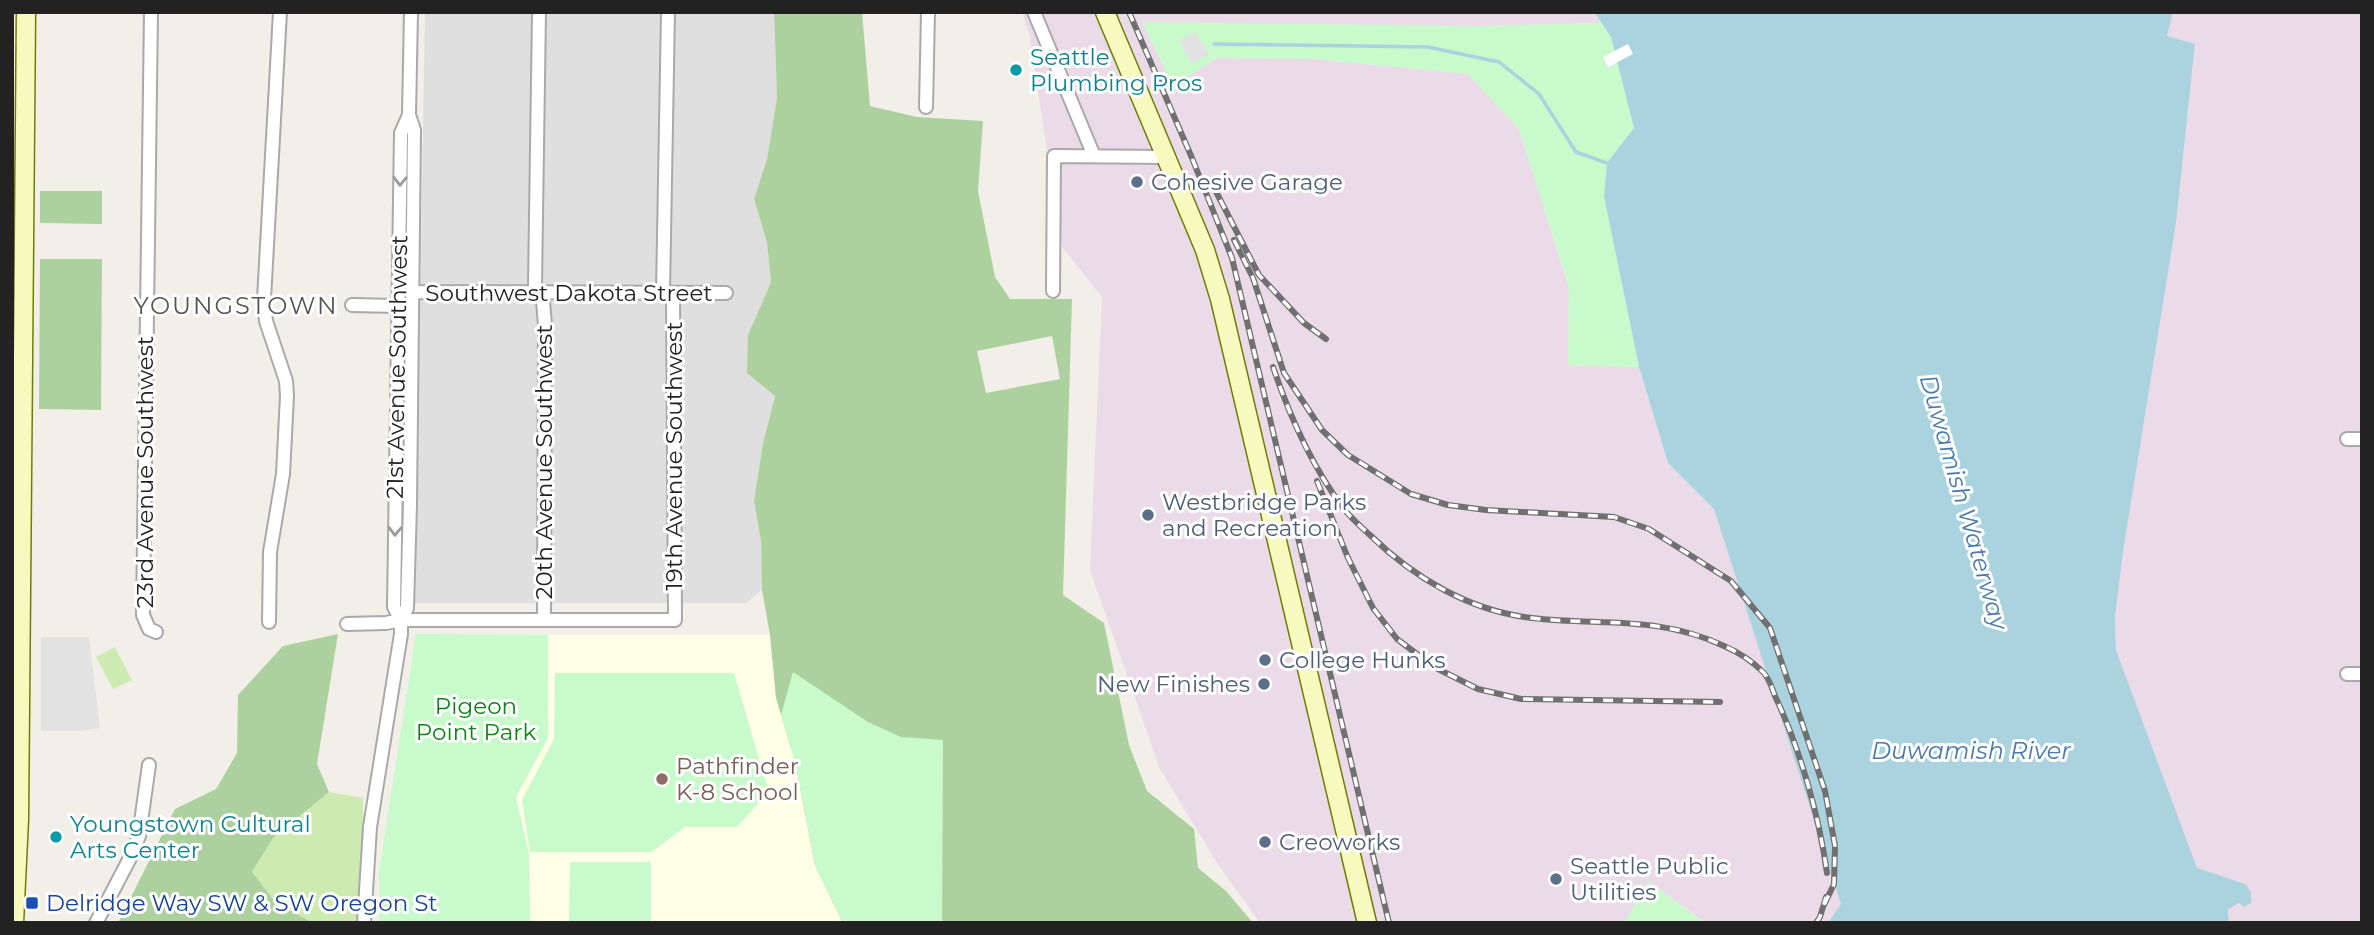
<svg xmlns="http://www.w3.org/2000/svg" width="2374" height="935" font-family="Montserrat,sans-serif">
<rect width="100%" height="100%" fill="#f2efe9"/>
<path fill="#e0dfdf" d="M 425,12 L 774,12 L 777,98 L 767,159 L 754,199 L 767,243 L 771,282 L 748,335 L 775,395 L 763,443 L 754,501 L 761,541 L 762,590 L 746,603 L 415,603 Z"/>
<path fill="#ebdbe8" d="M 1022,12 L 1594,12 L 1601,23 L 1478,26 L 1143,23 L 1173,86 L 1216,58 L 1315,59 L 1468,74 L 1519,129 L 1569,288 L 1568,365 L 1639,367 L 1668,463 L 1714,509 L 1737,577 L 1778,565 L 1845,923 L 1706,923 L 1649,882 L 1624,923 L 1260,923 L 1217,863 L 1160,769 L 1090,570 L 1102,297 L 1062,247 L 1029,33 Z
M 2173,12 L 2362,12 L 2362,923 L 2229,923 L 2228,909 L 2246,883 L 2197,869 L 2116,650 L 2115,617 L 2123,552 L 2176,223 L 2195,44 L 2167,36 Z"/>
<path fill="#ffffe5" d="M 548,635 L 770,635 L 776,698 L 795,761 L 815,865 L 843,923 L 530,923 L 529,854 L 516,797 L 548,738 Z"/>
<path fill="#cdebb0" d="M 115,647 L 132,680 L 113,689 L 96,657 Z
M 329,792 L 363,798 L 363,840 L 358,923 L 313,923 L 275,902 L 252,873 L 274,837 Z"/>
<path fill="#add19e" fill-rule="evenodd" d="M 774,12 L 862,12 L 870,106 L 917,117 L 983,121 L 978,191 L 995,277 L 1010,299 L 1072,299 L 1063,595 L 1104,623 L 1129,745 L 1147,791 L 1194,829 L 1198,868 L 1226,891 L 1253,923 L 843,923 L 815,865 L 795,761 L 776,698 L 770,635 L 762,590 L 761,541 L 754,501 L 763,443 L 775,396 L 747,373 L 748,335 L 771,282 L 767,243 L 754,199 L 767,159 L 777,98 ZM 1052,336 L 1060,379 L 986,393 L 977,351 Z
M 40,191 L 102,191 L 102,224 L 40,223 Z
M 40,259 L 102,259 L 101,410 L 39,409 Z
M 338,634 L 317,764 L 329,792 L 274,837 L 252,872 L 275,902 L 313,923 L 118,923 L 175,809 L 216,789 L 237,753 L 238,695 L 283,646 Z"/>
<path fill="#c8facc" d="M 1142,22 L 1478,26 L 1601,23 L 1611,37 L 1634,128 L 1607,163 L 1604,196 L 1639,367 L 1568,365 L 1569,287 L 1519,129 L 1468,74 L 1315,59 L 1216,58 L 1173,86 Z
M 416,634 L 548,635 L 548,738 L 516,797 L 529,854 L 530,923 L 380,923 L 379,872 Z
M 793,672 L 868,722 L 901,737 L 943,740 L 942,923 L 843,923 L 815,865 L 795,761 L 781,715 Z
M 555,673 L 734,673 L 769,792 L 737,827 L 685,827 L 652,852 L 530,852 L 522,800 L 554,739 Z
M 570,862 L 651,862 L 651,923 L 569,923 Z
M 1649,882 L 1705,923 L 1706,923 L 1624,923 Z"/>
<path fill="#e2e2e2" d="M 1195,32 L 1209,54 L 1192,64 L 1179,41 Z
M 41,637 L 89,637 L 100,728 L 77,731 L 41,731 Z"/>
<path fill="#aad3df" d="M 1594,12 L 2173,12 L 2167,36 L 2195,44 L 2176,223 L 2123,552 L 2115,617 L 2116,650 L 2197,868 L 2246,884 L 2251,893 L 2251,903 L 2244,907 L 2239,903 L 2228,909 L 2229,923 L 1828,923 L 1841,904 L 1714,509 L 1668,463 L 1639,367 L 1604,196 L 1607,163 L 1634,128 L 1611,37 Z"/>
<path fill="#fff" d="M 1628,44 L 1633,54 L 1608,67 L 1603,57 Z"/>
<g fill="none" stroke-linecap="round" stroke-linejoin="round">
<path stroke="#aad3df" stroke-width="3.5" d="M 1214,44 L 1428,47 L 1499,62 L 1539,94 L 1576,152 L 1607,163"/>
<defs>
<path id="street" d="M 151,12 L 143,615 L 149,629 L 156,632
M 539,12 L 535,285 L 543,301 L 545,325 L 544,620
M 1034,12 L 1094,156
M 926,107 L 928,12
M 1053,291 L 1054,156 L 1165,157
M 412,292 L 726,293
M 663,293 L 668,12
M 352,305 L 397,306
M 2347,439 L 2362,439
M 401,620 L 394,607 L 401,133 L 409,115
M 269,622 L 270,552 L 283,474 L 287,396 L 286,381 L 266,321 L 264,299 L 280,12
M 347,624 L 386,623 L 401,620 L 675,620 L 673,293
M 2347,674 L 2362,674
M 96,923 L 130,858 L 139,836 L 149,765
M 364,923 L 370,827 L 401,634 L 401,620 L 407,608 L 410,504 L 414,130 L 409,115 L 411,12"/>
<path id="secondary" d="M 1105,12 L 1205,250 L 1220,299 L 1367,923
M 14,923 L 19,819 L 26,12"/>
</defs>
<use href="#street" stroke="#a9a9a9" stroke-width="16"/>
<use href="#secondary" stroke="#707d05" stroke-width="21"/>
<use href="#street" stroke="#fff" stroke-width="12"/>
<use href="#secondary" stroke="#f7fabf" stroke-width="18"/>
<defs>
<path id="rail" d="M 1129,12 L 1192,158 L 1232,258 L 1389,923
M 1211,182 L 1259,275 L 1304,323 L 1326,339
M 1234,240 L 1253,278 L 1284,373 L 1322,430 L 1348,455 L 1411,494 L 1448,505 L 1486,510 L 1614,517 L 1649,529 L 1731,581 L 1770,628 L 1825,791 L 1835,846 L 1834,884 L 1824,905
M 1273,367 C 1290,417 1312,467 1344,509 C 1351,518 1361,527 1370,535 C 1414,578 1470,611 1532,618 C 1601,626 1658,615 1724,646 C 1738,652 1752,661 1763,672 C 1769,678 1772,688 1775,696 C 1800,749 1819,815 1827,873
M 1317,481 L 1348,558 L 1373,608 L 1397,639 L 1434,667 L 1478,689 L 1521,699 L 1720,702
M 1816,923 L 1820,917 L 1826,897"/>
</defs>
<use href="#rail" stroke="#707070" stroke-width="6"/>
<use href="#rail" stroke="#fff" stroke-width="3.5" stroke-dasharray="10" stroke-linecap="butt"/>
</g>
<defs><path id="oneway-chevron" d="M-2-3.5L2.5 0L-2 3.5" fill="none" stroke-width="1.6" stroke-linecap="round" stroke-linejoin="round" transform="scale(1.75)"/></defs>
<g stroke="#9c9c9c">
<use href="#oneway-chevron" transform="translate(400 181) rotate(91)"/>
<use href="#oneway-chevron" transform="translate(395 531) rotate(91)"/>
</g>
<g fill="#0f9aa8" stroke="#fff" stroke-width="2.5">
<circle cx="1016" cy="70" r="7"/>
<circle cx="56" cy="837" r="7"/>
</g>
<g fill="#5c6f8a" stroke="#fff" stroke-width="2.5">
<circle cx="1137" cy="182" r="7"/>
<circle cx="1148" cy="515" r="7"/>
<circle cx="1265" cy="660" r="7"/>
<circle cx="1264" cy="684" r="7"/>
<circle cx="1265" cy="842" r="7"/>
<circle cx="1556" cy="879" r="7"/>
</g>
<circle fill="#8d6e63" stroke="#fff" stroke-width="2.5" cx="662" cy="779" r="7"/>
<rect fill="#1a4fb4" stroke="#fff" stroke-width="2.5" x="25" y="896" width="14" height="14" rx="3.5"/>
<g text-anchor="middle" dominant-baseline="central" stroke-width="6" stroke-linejoin="round" paint-order="stroke">
<g font-size="23" fill="#0d838f" stroke="#fff" text-anchor="start">
<text x="1030" y="57">Seattle<tspan x="1030" dy="26">Plumbing Pros</tspan></text>
<text x="70" y="824">Youngstown Cultural<tspan x="70" dy="26">Arts Center</tspan></text>
</g>
<g font-size="23" fill="#4e5e75" stroke="#fff" text-anchor="start">
<text x="1151" y="182">Cohesive Garage</text>
<text x="1162" y="502">Westbridge Parks<tspan x="1162" dy="26">and Recreation</tspan></text>
<text x="1279" y="660">College Hunks</text>
<text x="1250" y="684" text-anchor="end">New Finishes</text>
<text x="1279" y="842">Creoworks</text>
<text x="1570" y="866">Seattle Public<tspan x="1570" dy="26">Utilities</tspan></text>
</g>
<g font-size="23" fill="#222" stroke="#fff">
<text x="569" y="293">Southwest Dakota Street</text>
<text transform="translate(397 367) rotate(-89)">21st Avenue Southwest</text>
<text transform="translate(674 456) rotate(-90)">19th Avenue Southwest</text>
<text transform="translate(544 462) rotate(-90)">20th Avenue Southwest</text>
<text transform="translate(145 472) rotate(-90)">23rd Avenue Southwest</text>
</g>
<g font-size="23" fill="#0c8416" stroke="#fff">
<text x="476" y="706">Pigeon<tspan x="476" dy="26">Point Park</tspan></text>
</g>
<g font-size="23" fill="#785e54" stroke="#fff" text-anchor="start">
<text x="676" y="766">Pathfinder<tspan x="676" dy="26">K-8 School</tspan></text>
</g>
<g font-size="23" fill="#164399" stroke="#fff" text-anchor="start">
<text x="46" y="903">Delridge Way SW &amp; SW Oregon St</text>
</g>
<g font-size="24" letter-spacing="2" fill="#555" stroke="#fff">
<text x="236" y="305">YOUNGSTOWN</text>
</g>
<g font-size="24" font-style="italic" fill="#4a7aab" stroke="#fff">
<text transform="translate(1964 502) rotate(74)">Duwamish Waterway</text>
<text x="1971" y="750">Duwamish River</text>
</g>
</g>
<rect width="2374" height="935" fill="none" stroke="#222222" stroke-width="28"/>
</svg>
